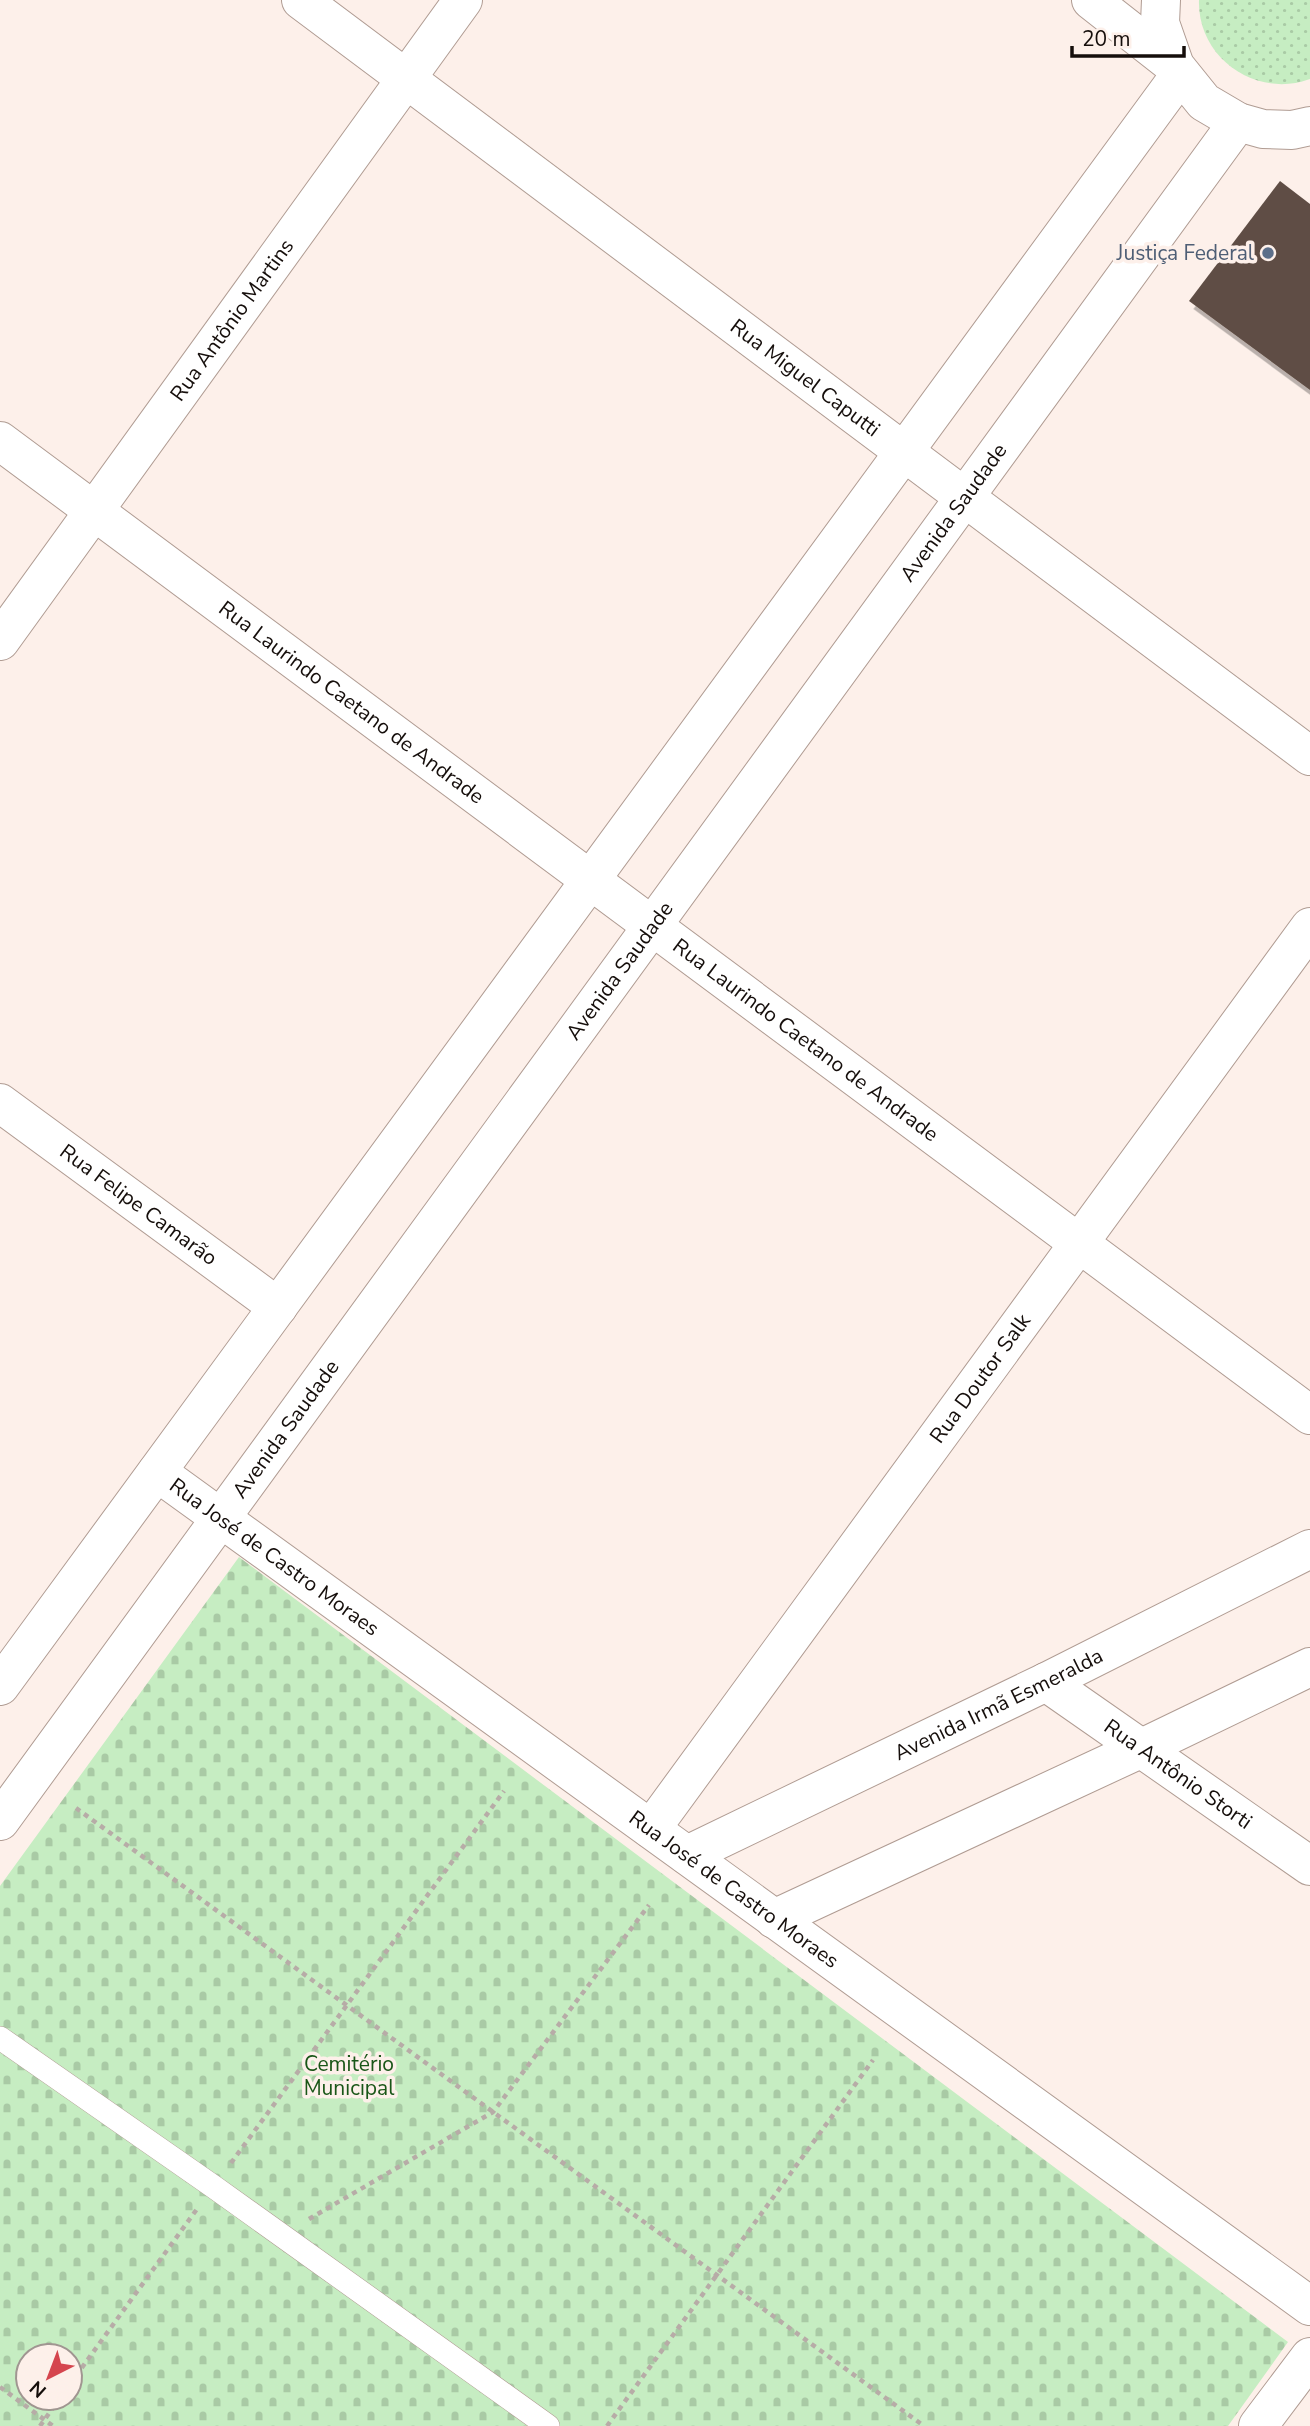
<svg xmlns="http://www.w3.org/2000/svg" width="1310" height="2426" font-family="'Nunito Sans',sans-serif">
<defs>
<pattern id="grass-dots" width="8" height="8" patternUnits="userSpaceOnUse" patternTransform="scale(1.75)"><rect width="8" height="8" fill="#c6edc2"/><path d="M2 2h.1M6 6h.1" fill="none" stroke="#a9caa5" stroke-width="1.8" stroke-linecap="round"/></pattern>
<pattern id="cemetery-stones" width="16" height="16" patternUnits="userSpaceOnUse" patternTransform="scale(1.75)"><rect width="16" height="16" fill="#c6edc2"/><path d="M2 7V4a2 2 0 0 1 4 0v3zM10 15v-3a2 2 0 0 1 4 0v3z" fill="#a9caa5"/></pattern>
<filter id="shadow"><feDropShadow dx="4.5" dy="8" stdDeviation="0" flood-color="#0004"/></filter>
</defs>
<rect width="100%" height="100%" fill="#fdf0ea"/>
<path fill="url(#grass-dots)" d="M 1199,0 L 1310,0 L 1310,79 C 1256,99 1197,58 1199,0 Z"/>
<path fill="url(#cemetery-stones)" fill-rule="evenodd" d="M 239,1557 L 1288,2342 L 1228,2426 L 0,2426 L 0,1886 ZM 28,2356 L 70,2356 L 70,2398 L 28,2398 Z"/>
<path fill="#5f4e45" filter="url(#shadow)" d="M 1280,181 L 1310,204 L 1310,390 L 1189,301 Z"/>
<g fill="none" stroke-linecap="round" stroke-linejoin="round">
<defs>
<path id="lane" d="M 0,2038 L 214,2187 L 548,2426"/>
<g id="street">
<path id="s1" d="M 301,0 L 1310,756"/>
<path id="s2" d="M 0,441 L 1310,1415"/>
<path id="s3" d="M 0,641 L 463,0"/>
<path id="s4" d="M 0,1103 L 278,1307"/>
<path id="s5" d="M 157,1472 L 1310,2306"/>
<path id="s6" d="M 1046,1682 L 1310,1866"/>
<path id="s7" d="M 651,1829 L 1310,927"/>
<path id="s8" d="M 687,1855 L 1046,1682 L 1310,1549"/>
<path d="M 774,1919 L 1140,1749 L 1310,1667"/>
<path d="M 1258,2426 L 1310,2357"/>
</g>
<g id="secondary">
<path d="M 1091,0 L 1175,66"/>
<path d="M 1161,0 L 1160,23 L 1175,66 L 1204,102 L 1238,122 L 1263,129 L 1292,130 L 1310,126"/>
<path d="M 0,1686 L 1180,75"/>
<path id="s9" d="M 0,1821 L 1238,122"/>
</g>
</defs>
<use href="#lane" stroke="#b09c93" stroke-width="24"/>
<use href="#street" stroke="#b09c93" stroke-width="40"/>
<use href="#secondary" stroke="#b09c93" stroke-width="40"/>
<path stroke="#b7aca7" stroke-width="4.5" stroke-dasharray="5 5" stroke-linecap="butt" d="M 76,1808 L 924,2426
M 231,2163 L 504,1791
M 309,2219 L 493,2112 L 649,1905
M 70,2384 L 197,2209
M 0,2387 L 53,2426
M 40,2426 L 60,2398
M 607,2426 L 873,2060"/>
<use href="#lane" stroke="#fff" stroke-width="23"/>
<use href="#street" stroke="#fff" stroke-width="38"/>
<use href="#secondary" stroke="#fff" stroke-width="38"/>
</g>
<circle fill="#5c6f8a" stroke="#fdf0ea" stroke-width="2.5" cx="1268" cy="253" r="7"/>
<g text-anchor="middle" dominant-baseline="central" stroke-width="7" stroke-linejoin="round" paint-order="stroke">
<g font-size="21" fill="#4e5e75" stroke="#fdf0ea" text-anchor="end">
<text x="1254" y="253">Justiça Federal</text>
</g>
<g font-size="21" fill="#150e0b" stroke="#fdf0ea">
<text stroke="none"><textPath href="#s3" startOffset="396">Rua Antônio Martins</textPath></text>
<text stroke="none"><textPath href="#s1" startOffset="630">Rua Miguel Caputti</textPath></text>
<text stroke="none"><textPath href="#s9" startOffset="1619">Avenida Saudade</textPath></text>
<text stroke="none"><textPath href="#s2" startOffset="438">Rua Laurindo Caetano de Andrade</textPath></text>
<text stroke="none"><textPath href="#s9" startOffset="1052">Avenida Saudade</textPath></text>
<text stroke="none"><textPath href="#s2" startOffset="1004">Rua Laurindo Caetano de Andrade</textPath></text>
<text stroke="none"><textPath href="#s4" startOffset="172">Rua Felipe Camarão</textPath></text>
<text stroke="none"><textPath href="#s7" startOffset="558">Rua Doutor Salk</textPath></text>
<text stroke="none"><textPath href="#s9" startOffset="485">Avenida Saudade</textPath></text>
<text stroke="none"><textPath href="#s5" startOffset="145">Rua José de Castro Moraes</textPath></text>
<text stroke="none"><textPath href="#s8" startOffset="346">Avenida Irmã Esmeralda</textPath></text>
<text stroke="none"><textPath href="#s6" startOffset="161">Rua Antônio Storti</textPath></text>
<text stroke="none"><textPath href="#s5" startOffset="712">Rua José de Castro Moraes</textPath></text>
</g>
<g font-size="21" fill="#195617" stroke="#fdf0ea">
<text x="349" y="2064">Cemitério<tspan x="349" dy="24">Municipal</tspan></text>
</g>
</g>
<g transform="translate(49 2377) rotate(222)"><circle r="33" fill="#fdf0ea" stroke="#a09691" stroke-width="2"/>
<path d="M0-5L12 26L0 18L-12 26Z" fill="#d5454e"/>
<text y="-10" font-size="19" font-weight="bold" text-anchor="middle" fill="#150e0b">N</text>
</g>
<path d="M1072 46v10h112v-10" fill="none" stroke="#150e0b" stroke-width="3.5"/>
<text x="1082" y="46" font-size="21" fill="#150e0b" stroke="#fdf0ea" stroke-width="5" paint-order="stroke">20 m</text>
</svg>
